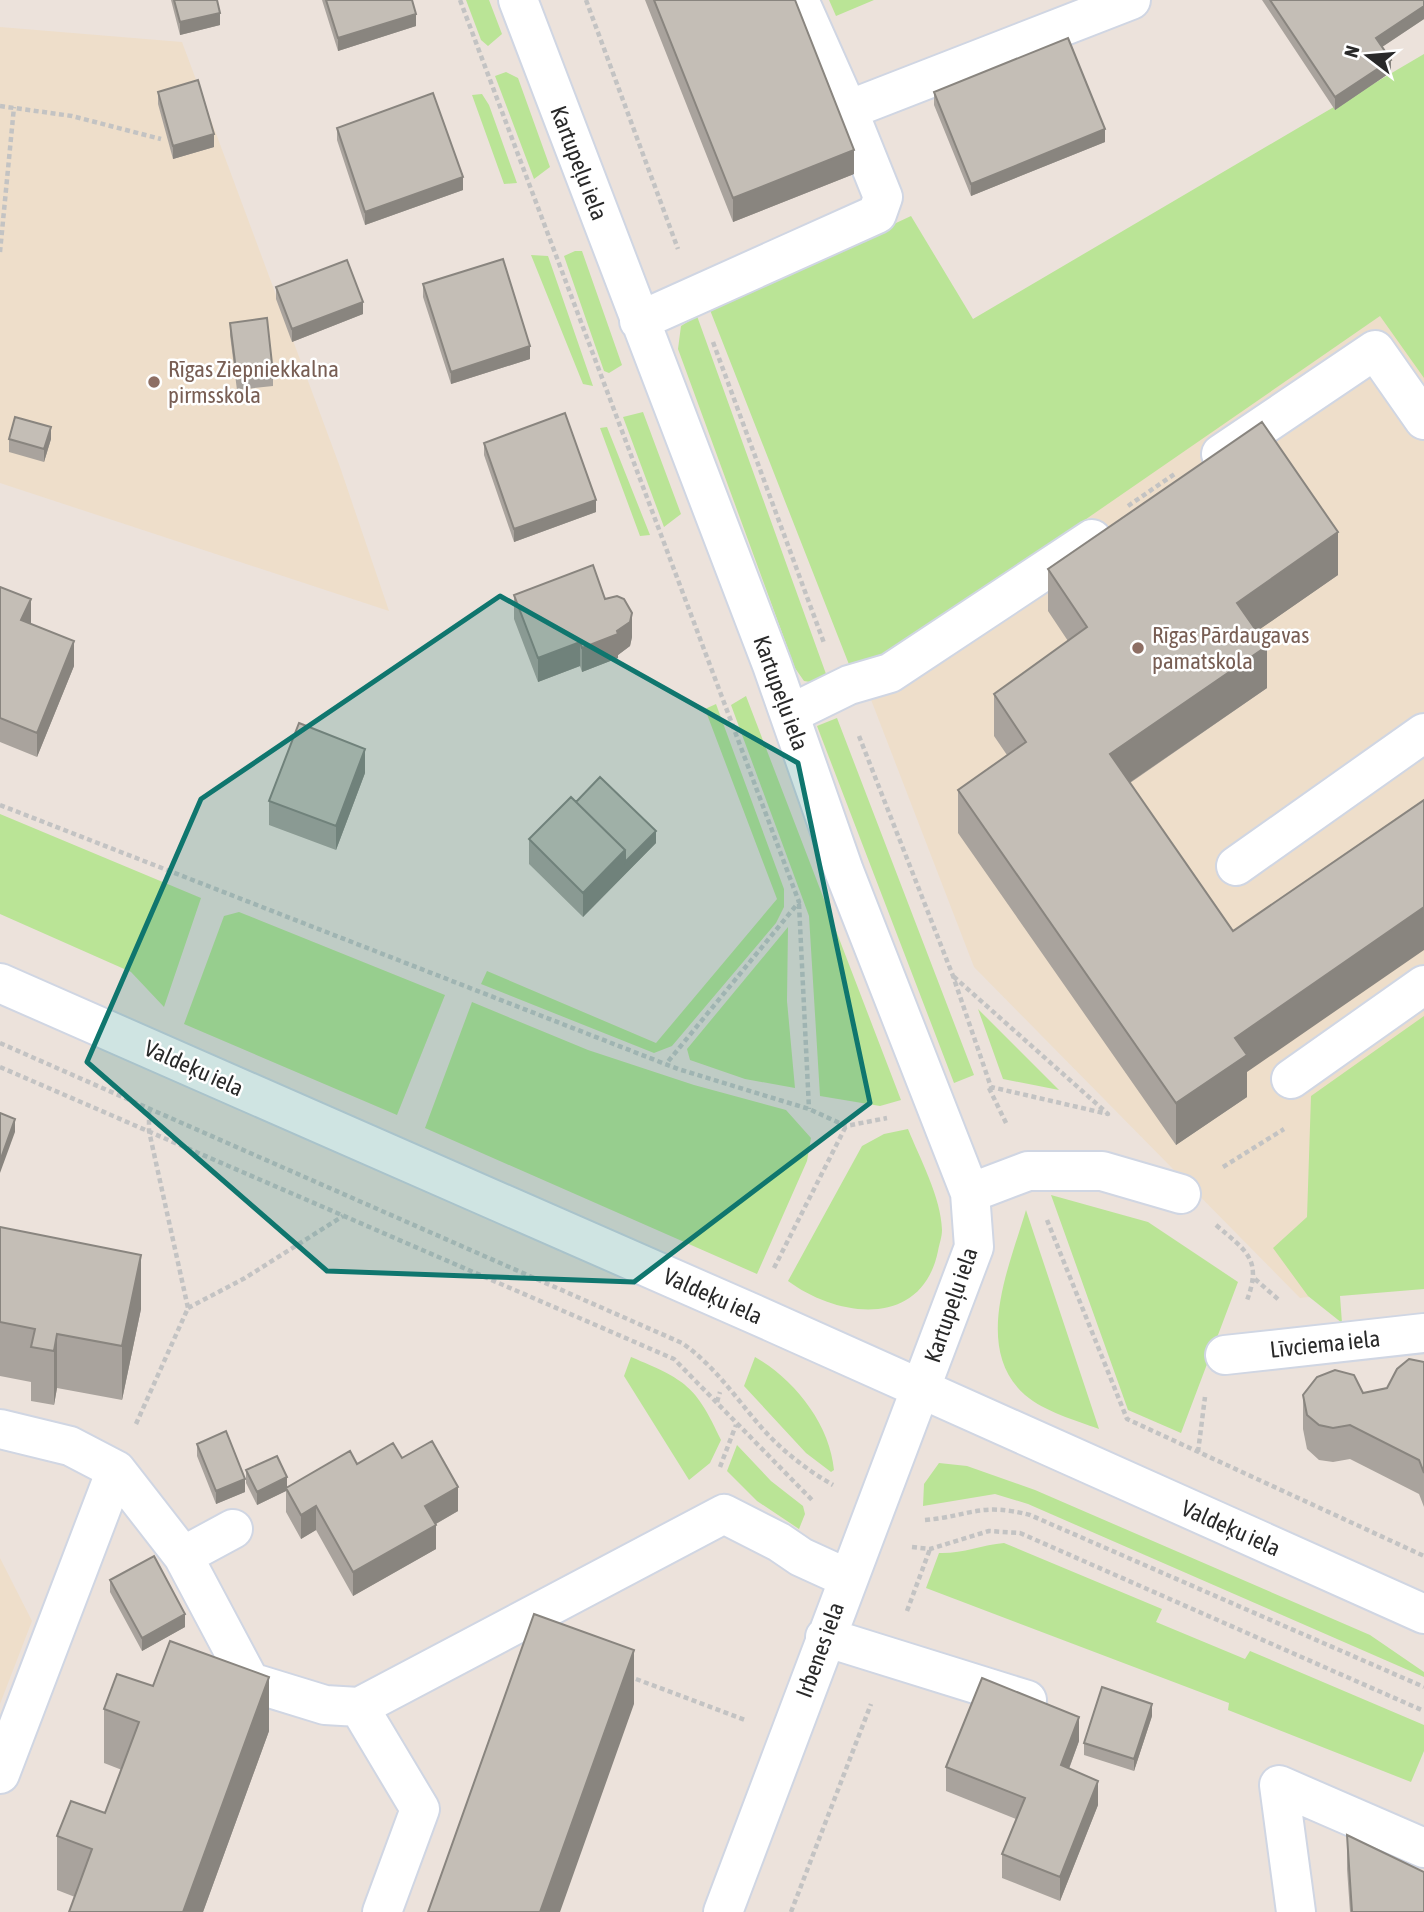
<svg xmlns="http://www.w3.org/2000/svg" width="1424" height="1912" font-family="'Asap Condensed',sans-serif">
<rect width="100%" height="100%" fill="#ece2db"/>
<path fill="#eedeca" d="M 0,27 L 182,42 L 340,467 L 389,611 L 0,483 Z
M 1424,69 L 1424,1284 L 1300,1298 L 974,967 L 724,318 L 970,328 Z
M 0,1558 L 32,1621 L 0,1704 Z"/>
<path fill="#bae496" d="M 466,0 L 489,0 L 502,34 L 488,46 L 481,40 Z
M 829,0 L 874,0 L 836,16 Z
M 1424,54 L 1424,378 L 1380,316 L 859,676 L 850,667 L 710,310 L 911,216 L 973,319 Z
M 506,72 L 518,78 L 550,167 L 534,179 L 495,76 Z
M 482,94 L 489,105 L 517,183 L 504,184 L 472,95 Z
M 575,251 L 582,251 L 622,365 L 609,373 L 604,371 L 564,256 Z
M 531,255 L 548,256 L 593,386 L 583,384 Z
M 697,316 L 830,685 L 804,681 L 795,668 L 678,349 L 681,326 Z
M 643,412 L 681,514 L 664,527 L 623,417 Z
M 607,427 L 650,535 L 640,536 L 600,428 Z
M 746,696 L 901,1100 L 880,1106 L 820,1096 L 809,916 L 731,705 Z
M 716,704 L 784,889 L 784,907 L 776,923 L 672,1046 L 654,1053 L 481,984 L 487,971 L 656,1043 L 777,899 L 705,709 Z
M 837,718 L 974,1075 L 954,1083 L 817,726 Z
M 0,814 L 201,898 L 164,1007 L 131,972 L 0,914 Z
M 239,912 L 445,995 L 397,1115 L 184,1024 L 224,916 Z
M 788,927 L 787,1001 L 795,1088 L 745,1079 L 690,1060 L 687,1049 Z
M 472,1002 L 588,1050 L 694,1085 L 786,1110 L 811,1138 L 807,1161 L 757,1274 L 425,1128 Z
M 978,1009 L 1059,1090 L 1003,1079 Z
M 1424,1016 L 1424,1289 L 1340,1296 L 1342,1323 L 1308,1296 L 1273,1248 L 1307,1217 L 1311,1096 Z
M 908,1129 C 920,1159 941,1197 942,1230 C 942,1237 939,1245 938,1251 C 922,1329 838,1318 788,1281 L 862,1146 L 884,1134 Z
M 1051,1195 L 1148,1222 L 1238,1282 L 1181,1433 L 1128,1410 Z
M 1026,1210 L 1099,1429 C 1075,1420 1045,1412 1025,1395 C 972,1348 1010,1265 1026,1210 Z
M 631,1357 C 686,1380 696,1386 721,1440 L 710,1463 L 689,1480 L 624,1376 Z
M 755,1357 C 794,1379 830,1424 834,1470 L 831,1472 L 806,1453 L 744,1386 Z
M 737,1445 L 771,1481 L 803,1506 L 805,1514 L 799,1529 L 757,1501 L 727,1471 Z
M 939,1463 L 967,1466 L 1035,1490 L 1370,1635 L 1424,1672 L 1424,1677 L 1028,1504 L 995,1494 L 923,1506 L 924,1484 Z
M 1004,1543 L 1162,1609 L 1156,1622 L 1245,1659 L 1250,1651 L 1424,1725 L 1424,1751 L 1411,1782 L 1228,1710 L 1229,1703 L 926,1588 L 939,1553 C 961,1554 982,1545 1004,1543 Z"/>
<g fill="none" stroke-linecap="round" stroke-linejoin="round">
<defs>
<path id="minor" d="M 518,0 L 772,665 L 844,871 L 970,1193 L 974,1247 L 723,1912
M 799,0 L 848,110 L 1131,0
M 639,321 L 877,214 L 883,197 L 848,110
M 1221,454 L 1375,350 L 1424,420
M 790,714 L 849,685 L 890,673 L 1092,539
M 1236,866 L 1424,733
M 0,983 L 754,1314 L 1424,1614
M 1291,1079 L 1424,985
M 970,1193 L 1028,1171 L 1102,1171 L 1181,1194
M 1225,1355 L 1424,1333
M 0,1429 L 70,1446 L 116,1470 L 0,1774
M 116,1470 L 183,1556 L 250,1682 L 325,1705 L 359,1707 L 724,1514 L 779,1542 L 801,1557 L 847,1578
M 183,1556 L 233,1529
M 825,1637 L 1027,1700
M 359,1707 L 420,1809 L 382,1912
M 1296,1912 L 1279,1785 L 1424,1848"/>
</defs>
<use href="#minor" stroke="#d0d6e3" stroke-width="42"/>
<path stroke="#c3c3c3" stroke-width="4.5" stroke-dasharray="5 3.5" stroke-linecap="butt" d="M 460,0 L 799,902 L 666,1064
M 586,0 L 678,249
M 0,106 L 72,116 L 161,139
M 0,252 L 14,107
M 713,342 L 824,643
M 1128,506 L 1176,473
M 859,736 L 953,976 L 991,1087 L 1108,1114 L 953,976
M 0,805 L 678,1069 L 809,1109 L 846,1126 L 887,1118
M 799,904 L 809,1109
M 0,1043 L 682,1343 C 715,1366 735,1397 761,1427 C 781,1450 807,1470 833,1485
M 0,1067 L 674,1359 L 813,1501
M 989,1088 L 1007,1125
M 1223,1167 L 1284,1129
M 1047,1220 L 1127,1419 L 1424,1556
M 1216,1225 C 1247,1252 1263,1259 1246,1303
M 774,1268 L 846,1126
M 1255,1279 L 1279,1300
M 188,1308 L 245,1278 L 343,1216
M 717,1402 L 720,1392
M 136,1424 L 188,1308 L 149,1131 L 149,1108
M 1198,1452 L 1205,1397
M 720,1467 L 736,1425
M 925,1520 C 971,1516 980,1502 1030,1515 L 1424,1687
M 912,1547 L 930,1549 L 989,1531 L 1020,1533 L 1424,1711
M 907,1611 L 930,1549
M 628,1676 L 745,1720
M 791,1912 L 871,1704"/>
<use href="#minor" stroke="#fff" stroke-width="38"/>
</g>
<path fill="#a9a39d" d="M 171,0 L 217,0 L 220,25 L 180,35 Z
M 322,0 L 412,0 L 416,26 L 338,51 Z
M 645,0 L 795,0 L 854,174 L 733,222 Z
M 1262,0 L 1424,0 L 1424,19 L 1382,47 L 1391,72 L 1335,110 Z
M 158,92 L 214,147 L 173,159 L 158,104 Z
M 934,92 L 1105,142 L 971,196 L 934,105 Z
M 337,128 L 463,190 L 365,225 L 337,140 Z
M 423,284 L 530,359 L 451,384 L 423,297 Z
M 276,287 L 363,314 L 292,342 L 276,299 Z
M 230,323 L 273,373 L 273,386 L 237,390 L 230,335 Z
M 9,439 L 51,439 L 44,462 L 9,452 Z
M 484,443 L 596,512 L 514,542 L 484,455 Z
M 1048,569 L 1338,575 L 1257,631 L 1267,688 L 1130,783 L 1247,1072 L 1247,1097 L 1176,1145 L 958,833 L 958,790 L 1007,755 L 994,736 L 994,694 L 1068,641 L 1048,611 Z
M 0,587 L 31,623 L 30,624 L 74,666 L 37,757 L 0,742 Z
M 514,595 L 605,599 L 632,637 L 630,646 L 618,655 L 618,658 L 582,672 L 580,666 L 538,682 L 514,619 Z
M 365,773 L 336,850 L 269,825 L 269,801 Z
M 576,802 L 656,843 L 583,917 L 529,864 L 529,839 Z
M 0,1227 L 141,1309 L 122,1400 L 57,1388 L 54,1405 L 31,1401 L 31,1382 L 0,1376 Z
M 1424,1362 L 1424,1507 L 1419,1494 L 1350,1459 L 1333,1462 L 1319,1460 L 1307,1449 L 1303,1429 L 1303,1395 L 1363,1393 L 1387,1388 Z
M 197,1444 L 245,1492 L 216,1504 L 197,1456 Z
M 402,1458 L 458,1511 L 436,1524 L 436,1549 L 353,1596 L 316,1530 L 301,1539 L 286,1512 L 286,1491 L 257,1505 L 246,1483 L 246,1470 L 287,1487 L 357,1464 Z
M 110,1580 L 185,1627 L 142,1651 L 110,1592 Z
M 104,1709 L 269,1731 L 203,1912 L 69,1912 L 75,1897 L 57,1890 L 57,1836 L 105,1813 L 122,1770 L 104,1763 Z
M 1152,1716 L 1134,1771 L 1084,1755 L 1084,1743 Z
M 1079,1741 L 1069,1769 L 1098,1805 L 1060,1901 L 1002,1878 L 1002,1854 L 1016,1819 L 946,1791 L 946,1767 Z
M 1347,1835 L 1424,1912 L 1350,1912 L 1347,1869 Z"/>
<path fill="#89857f" d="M 1424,6 L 1424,19 L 1376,51 L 1376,38 Z
M 220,13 L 220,25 L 180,35 L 180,22 Z
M 416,14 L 416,26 L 338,51 L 338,38 Z
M 1391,60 L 1391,72 L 1335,110 L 1335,97 Z
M 1105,129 L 1105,142 L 971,196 L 971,184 Z
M 214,134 L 214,147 L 173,159 L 173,146 Z
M 854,150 L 854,174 L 733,222 L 733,198 Z
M 463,177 L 463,190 L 365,225 L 365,212 Z
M 363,302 L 363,314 L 292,342 L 292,329 Z
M 530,346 L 530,359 L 451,384 L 451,372 Z
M 51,427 L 51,439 L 44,462 L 44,449 Z
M 596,500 L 596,512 L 514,542 L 514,529 Z
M 1338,532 L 1338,575 L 1237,645 L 1237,603 Z
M 31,599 L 31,623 L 21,644 L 21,620 Z
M 632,613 L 632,637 L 630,646 L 618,655 L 618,658 L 582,672 L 582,648 L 617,631 Z
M 74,641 L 74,666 L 37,757 L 37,733 Z
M 580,642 L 580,666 L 538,682 L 538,658 Z
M 1267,646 L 1267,688 L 1110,796 L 1110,754 Z
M 365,749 L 365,773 L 336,850 L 336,826 Z
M 656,831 L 656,843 L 583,917 L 583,893 L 625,850 Z
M 1424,907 L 1424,950 L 1247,1072 L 1247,1097 L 1176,1145 L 1176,1103 L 1235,1038 Z
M 15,1119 L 15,1132 L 0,1173 L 0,1161 Z
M 141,1255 L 141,1309 L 122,1400 L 122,1346 Z
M 57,1334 L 57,1388 L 54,1405 L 54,1351 Z
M 287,1477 L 287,1490 L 286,1488 L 286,1491 L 257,1505 L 257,1492 Z
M 245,1479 L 245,1492 L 216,1504 L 216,1491 Z
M 458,1487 L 458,1511 L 425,1530 L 425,1506 Z
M 316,1506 L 316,1530 L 301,1539 L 301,1515 Z
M 436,1525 L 436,1549 L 353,1596 L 353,1572 Z
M 185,1614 L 185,1627 L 142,1651 L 142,1638 Z
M 634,1650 L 634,1704 L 560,1912 L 540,1912 Z
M 269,1677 L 269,1731 L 203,1912 L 183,1912 Z
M 1152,1704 L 1152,1716 L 1134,1771 L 1134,1759 Z
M 1079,1717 L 1079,1741 L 1061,1790 L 1061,1765 Z
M 1098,1781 L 1098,1805 L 1060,1901 L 1060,1877 Z"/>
<path fill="#c4beb6" stroke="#89857f" stroke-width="2" d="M 174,0 L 217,0 L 220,13 L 180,22 Z
M 326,0 L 412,0 L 416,14 L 338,38 Z
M 654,0 L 795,0 L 854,150 L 733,198 Z
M 1270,0 L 1424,0 L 1424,6 L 1376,38 L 1391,60 L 1335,97 Z
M 1068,38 L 1105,129 L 971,184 L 934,92 Z
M 198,80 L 214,134 L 173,146 L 158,92 Z
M 433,93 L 463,177 L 365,212 L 337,128 Z
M 503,259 L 530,346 L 451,372 L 423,284 Z
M 347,260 L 363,302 L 292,329 L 276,287 Z
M 267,318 L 273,373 L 237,378 L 230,323 Z
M 565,413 L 596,500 L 514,529 L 484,443 Z
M 15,417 L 51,427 L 44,449 L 9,439 Z
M 1262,422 L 1338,532 L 1237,603 L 1267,646 L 1110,754 L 1233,931 L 1424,800 L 1424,907 L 1235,1038 L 1247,1055 L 1176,1103 L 958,790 L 1026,742 L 994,694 L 1087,627 L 1048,569 Z
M 593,565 L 605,599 L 617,596 L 624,599 L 632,613 L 630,622 L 617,631 L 618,634 L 582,648 L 580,642 L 538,658 L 514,595 Z
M 0,587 L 31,599 L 21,620 L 74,641 L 37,733 L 0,718 Z
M 299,723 L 365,749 L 336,826 L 269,801 Z
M 600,777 L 656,831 L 625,862 L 625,850 L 576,802 Z
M 571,797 L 625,850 L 583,893 L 529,839 Z
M 0,1113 L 15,1119 L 0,1161 Z
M 0,1227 L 141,1255 L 122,1346 L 57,1334 L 54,1351 L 31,1347 L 35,1329 L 0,1322 Z
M 1409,1359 L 1424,1362 L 1424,1473 L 1419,1460 L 1350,1425 L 1333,1428 L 1319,1425 L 1307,1415 L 1303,1395 L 1317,1377 L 1335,1370 L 1354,1375 L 1363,1393 L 1387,1388 L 1397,1369 Z
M 226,1431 L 245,1479 L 216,1491 L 197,1444 Z
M 432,1441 L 458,1487 L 425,1506 L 436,1525 L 353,1572 L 316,1506 L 301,1515 L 286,1488 L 350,1451 L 357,1464 L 393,1443 L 402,1458 Z
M 277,1456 L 287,1477 L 257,1492 L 246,1470 Z
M 154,1556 L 185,1614 L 142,1638 L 110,1580 Z
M 534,1614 L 634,1650 L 540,1912 L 428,1912 Z
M 170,1641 L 269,1677 L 183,1912 L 69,1912 L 92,1849 L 57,1836 L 71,1801 L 105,1813 L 139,1722 L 104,1709 L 117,1674 L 153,1686 Z
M 982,1678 L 1079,1717 L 1061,1765 L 1098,1781 L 1060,1877 L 1002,1854 L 1025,1798 L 946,1767 Z
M 1102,1687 L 1152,1704 L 1134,1759 L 1084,1743 Z
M 1347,1835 L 1424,1872 L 1424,1912 L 1352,1912 Z"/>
<path fill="#0f766e" fill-opacity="0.2" stroke="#0f766e" stroke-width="5" stroke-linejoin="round" d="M 500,596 L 798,763 L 870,1103 L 634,1282 L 327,1271 L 87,1062 L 201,799 Z"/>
<g fill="#8d6e63" stroke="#fff" stroke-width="2.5">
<circle cx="154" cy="382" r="7"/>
<circle cx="1138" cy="648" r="7"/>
</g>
<g text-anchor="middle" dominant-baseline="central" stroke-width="5" stroke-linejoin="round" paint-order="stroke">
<g font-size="23" fill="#292929" stroke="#fff">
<text transform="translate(579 163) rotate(69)">Kartupeļu iela</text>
<text transform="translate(781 693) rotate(70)">Kartupeļu iela</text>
<text transform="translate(194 1068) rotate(24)">Valdeķu iela</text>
<text transform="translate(713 1296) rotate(24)">Valdeķu iela</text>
<text transform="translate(951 1305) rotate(-71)">Kartupeļu iela</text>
<text transform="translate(1325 1344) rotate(-6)">Līvciema iela</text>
<text transform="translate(1231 1528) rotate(24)">Valdeķu iela</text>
<text transform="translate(820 1650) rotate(-70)">Irbenes iela</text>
</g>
<g font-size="23" fill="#785e54" stroke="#fff" text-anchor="start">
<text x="168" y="369">Rīgas Ziepniekkalna<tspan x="168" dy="26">pirmsskola</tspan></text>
<text x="1152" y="635">Rīgas Pārdaugavas<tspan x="1152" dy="26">pamatskola</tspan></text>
</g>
</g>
<g transform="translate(1368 56) rotate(286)" stroke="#ffffff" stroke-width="5" paint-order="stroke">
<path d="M0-5L12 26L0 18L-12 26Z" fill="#292929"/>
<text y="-10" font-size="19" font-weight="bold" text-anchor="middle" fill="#292929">N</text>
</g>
</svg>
